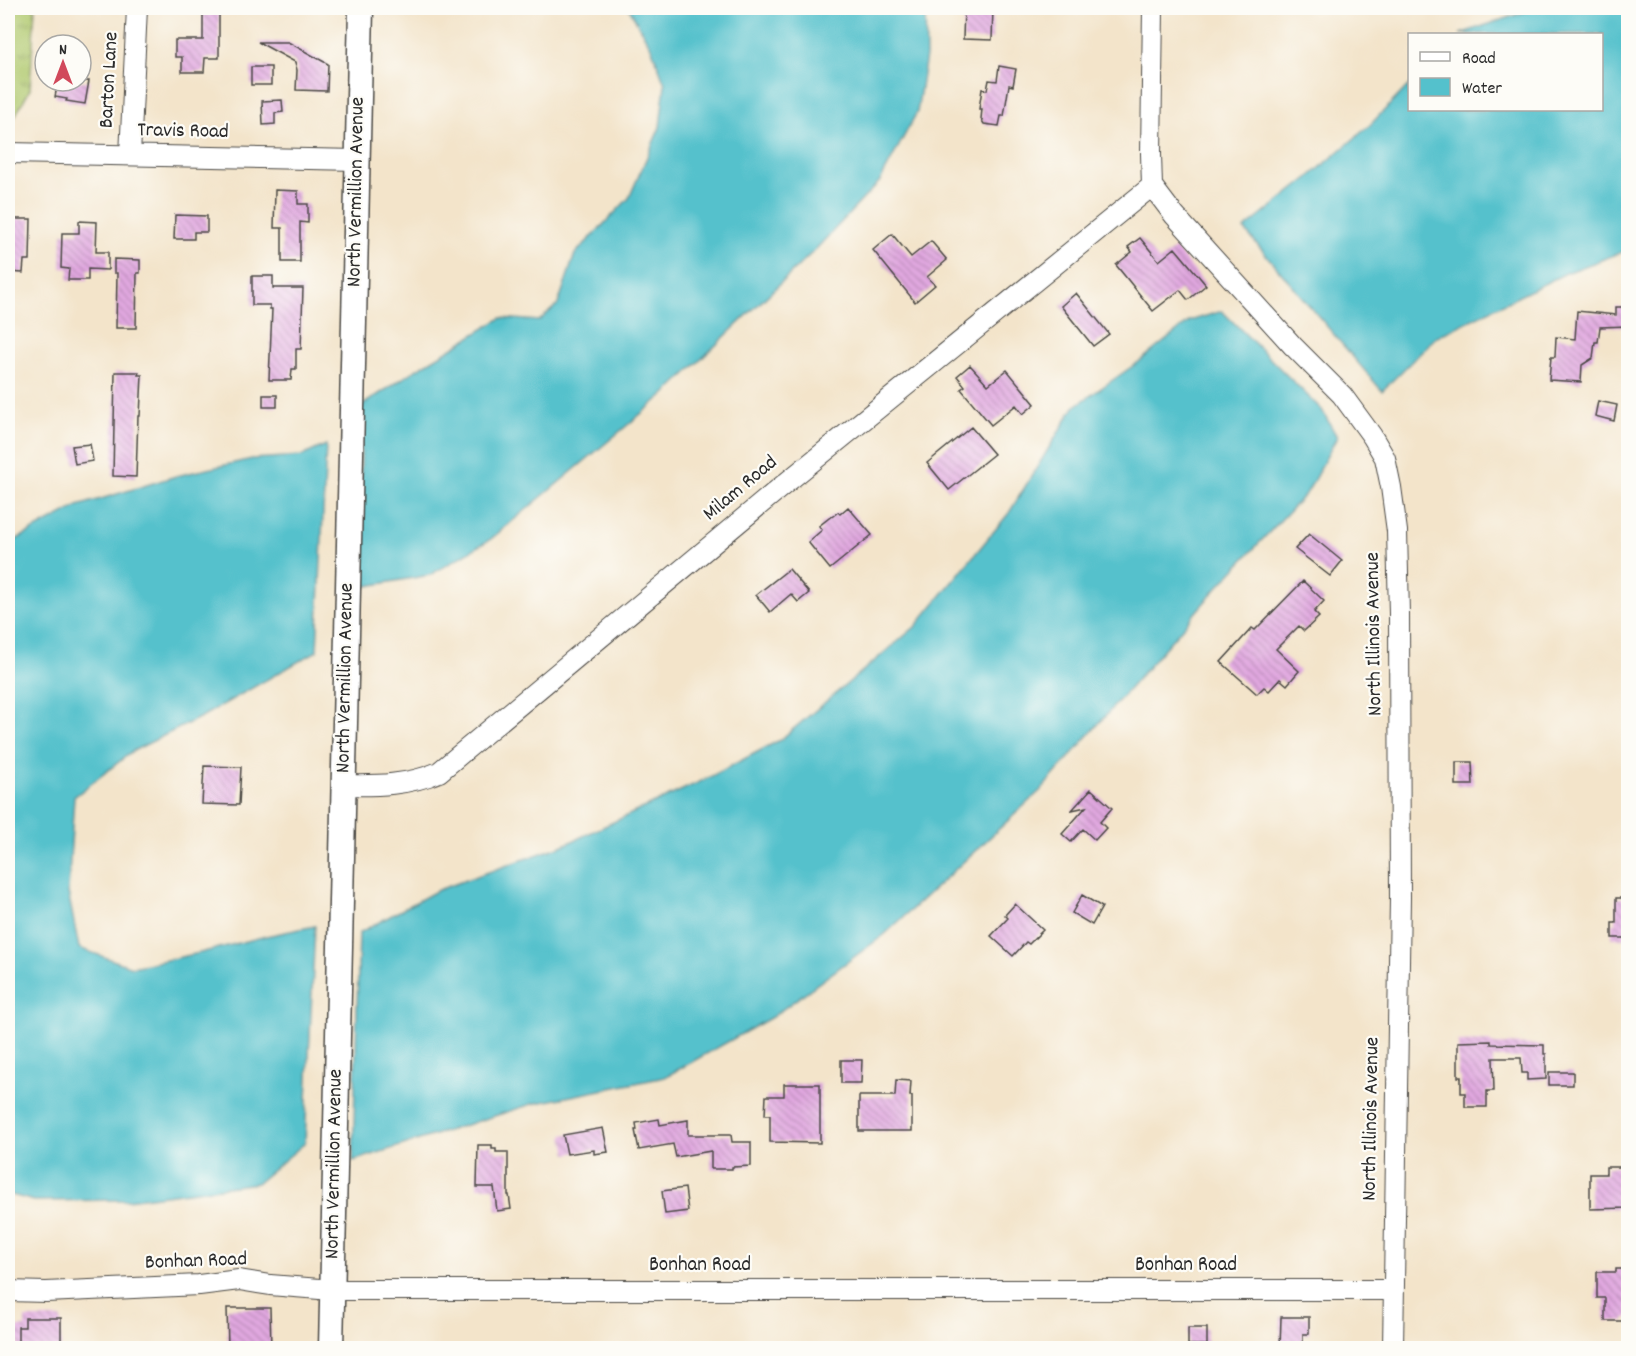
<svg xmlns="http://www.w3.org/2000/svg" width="1636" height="1356" font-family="Dekko,sans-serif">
<defs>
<pattern id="grass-tufts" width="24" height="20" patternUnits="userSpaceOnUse" patternTransform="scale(1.5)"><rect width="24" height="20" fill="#b0c96e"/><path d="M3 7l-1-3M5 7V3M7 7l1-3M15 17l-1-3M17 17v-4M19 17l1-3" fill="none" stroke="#8fa35b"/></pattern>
<pattern id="building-back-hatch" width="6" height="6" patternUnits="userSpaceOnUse" patternTransform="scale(1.5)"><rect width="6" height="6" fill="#e1a8e0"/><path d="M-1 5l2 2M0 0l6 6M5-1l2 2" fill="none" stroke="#b789b6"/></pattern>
</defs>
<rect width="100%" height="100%" fill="#fdfcf7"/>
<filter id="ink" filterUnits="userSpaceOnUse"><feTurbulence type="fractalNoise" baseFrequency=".0167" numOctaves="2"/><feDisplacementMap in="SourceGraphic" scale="12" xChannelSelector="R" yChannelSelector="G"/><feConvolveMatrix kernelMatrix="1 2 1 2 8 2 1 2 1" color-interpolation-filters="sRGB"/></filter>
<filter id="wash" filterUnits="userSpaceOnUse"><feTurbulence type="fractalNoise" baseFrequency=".008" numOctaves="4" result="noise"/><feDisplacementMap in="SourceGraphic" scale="24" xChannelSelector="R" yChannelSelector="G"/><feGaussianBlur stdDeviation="1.35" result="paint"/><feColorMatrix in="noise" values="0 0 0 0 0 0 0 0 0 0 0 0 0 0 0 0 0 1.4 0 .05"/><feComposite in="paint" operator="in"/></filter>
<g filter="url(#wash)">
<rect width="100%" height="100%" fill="#f3e4ca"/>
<path fill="url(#grass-tufts)" stroke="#6e7a4c" stroke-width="1.5" d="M 8,8 L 35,8 L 30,89 L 8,129 Z"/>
<path fill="#54c1cc" stroke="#40767c" stroke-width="1.5" d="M 629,8 L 925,8 L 926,56 L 917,112 L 880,181 L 816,249 L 666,393 L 491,539 L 430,575 L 361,587 L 361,406 L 414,371 L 501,318 L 539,321 L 558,304 L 575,254 L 629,198 L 660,127 L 665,84 L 652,49 Z
M 1536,8 L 1628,8 L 1628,250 L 1566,273 L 1436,337 L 1382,391 L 1244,229 L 1308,178 L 1370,125 L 1409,85 L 1410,110 L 1602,110 L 1602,34 L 1460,34 Z
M 1222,311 L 1322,410 L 1337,437 L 1308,491 L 1216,589 L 1040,791 L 884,935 L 772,1017 L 665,1077 L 532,1104 L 353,1161 L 359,933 L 438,890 L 564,845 L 708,778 L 780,740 L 915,627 L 1009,513 L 1074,407 L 1140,361 L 1190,321 Z
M 326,445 L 317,651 L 203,716 L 133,751 L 74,797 L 68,892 L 79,948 L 132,967 L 200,953 L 266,936 L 315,926 L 305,1143 L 257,1183 L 127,1200 L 34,1201 L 8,1194 L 8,544 L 78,506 L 176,476 L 252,459 L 302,456 Z"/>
<g id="blocks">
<path fill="url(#building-back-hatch)" d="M 964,8 L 993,8 L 992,40 L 963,39 Z
M 203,14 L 219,14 L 219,58 L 205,58 L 204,72 L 182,72 L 182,57 L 175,57 L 175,40 L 203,40 Z
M 258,42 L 288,42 L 328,64 L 327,91 L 296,90 L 297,70 L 295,62 Z
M 999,66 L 1016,69 L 1013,86 L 1009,85 L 1004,116 L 1001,116 L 999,126 L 984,124 L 981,119 L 982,109 L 979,109 L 982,89 L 987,90 L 989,80 L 997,81 Z
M 251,67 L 271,67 L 271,85 L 251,85 Z
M 58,81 L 89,81 L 85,104 L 66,101 L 67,99 L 55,97 Z
M 282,100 L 283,112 L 275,113 L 275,124 L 263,125 L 262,101 Z
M 275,190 L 298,191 L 298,204 L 308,204 L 308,223 L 300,222 L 300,262 L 282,262 L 282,228 L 274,228 Z
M 175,215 L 207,216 L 207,232 L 194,232 L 194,239 L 174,239 Z
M 8,219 L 31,219 L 30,260 L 24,260 L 23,273 L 8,272 Z
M 79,221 L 97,222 L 96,252 L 108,252 L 108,270 L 88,269 L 88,280 L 68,280 L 69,269 L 61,268 L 62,233 L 79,233 Z
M 892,234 L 911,257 L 931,241 L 947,260 L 927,277 L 935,285 L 915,302 L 873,250 Z
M 1140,238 L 1159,261 L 1175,248 L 1206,285 L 1188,300 L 1180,290 L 1153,311 L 1116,265 L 1132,252 L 1128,247 Z
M 114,259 L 140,260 L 140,273 L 137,273 L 136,328 L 116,328 L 117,273 L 114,273 Z
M 252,276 L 273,276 L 273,288 L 303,288 L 301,349 L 296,349 L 296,369 L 292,369 L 291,380 L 269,380 L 272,309 L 270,309 L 270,305 L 252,305 Z
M 1076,293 L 1109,334 L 1093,346 L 1061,306 Z
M 1616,307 L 1629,307 L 1629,326 L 1600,327 L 1598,342 L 1595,342 L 1593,358 L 1582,365 L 1581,382 L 1549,380 L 1551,357 L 1555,357 L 1556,337 L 1575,339 L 1577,311 L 1616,315 Z
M 970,365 L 988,385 L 1007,370 L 1035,404 L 1023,414 L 1016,405 L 991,425 L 961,389 L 965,386 L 957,376 Z
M 115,372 L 139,372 L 138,375 L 142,375 L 140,416 L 138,416 L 136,477 L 113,476 Z
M 263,395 L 277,395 L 277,407 L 263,407 Z
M 1598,401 L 1617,405 L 1614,421 L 1595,416 Z
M 971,427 L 994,454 L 949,490 L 927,463 Z
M 90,444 L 93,461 L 75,464 L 72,446 Z
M 848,507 L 872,535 L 830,569 L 808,542 L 822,530 L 819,526 L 833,515 L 833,516 L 838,512 L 840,514 Z
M 1309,534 L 1342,561 L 1330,576 L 1295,549 Z
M 789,569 L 809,593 L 798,602 L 791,594 L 770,612 L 756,595 Z
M 1303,581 L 1324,601 L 1314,612 L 1319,617 L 1304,631 L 1299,626 L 1276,649 L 1299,671 L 1287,685 L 1280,679 L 1269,691 L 1264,687 L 1257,694 L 1221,662 L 1252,628 L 1255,630 Z
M 1456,762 L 1472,762 L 1473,785 L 1456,785 Z
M 204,766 L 241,767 L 239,805 L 202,804 Z
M 1091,789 L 1112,808 L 1100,822 L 1106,828 L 1095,840 L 1083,829 L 1071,842 L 1062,834 L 1086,807 L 1072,810 Z
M 1082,895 L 1102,907 L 1092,925 L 1072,913 Z
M 1616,898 L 1629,898 L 1629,938 L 1612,938 L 1612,923 L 1616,923 Z
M 1015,904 L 1043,930 L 1029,944 L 1026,942 L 1013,956 L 991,936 L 1008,918 L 1005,915 Z
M 1491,1041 L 1491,1044 L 1544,1045 L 1544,1054 L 1546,1054 L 1546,1079 L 1527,1080 L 1527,1073 L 1522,1073 L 1521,1058 L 1493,1058 L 1494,1091 L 1487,1091 L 1487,1107 L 1465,1107 L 1465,1093 L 1461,1093 L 1461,1077 L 1458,1077 L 1458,1042 Z
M 841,1060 L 862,1060 L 861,1083 L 841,1083 Z
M 1549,1072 L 1573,1072 L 1573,1085 L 1549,1085 Z
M 896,1080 L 911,1081 L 910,1096 L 912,1096 L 912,1131 L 859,1131 L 859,1096 L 895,1096 Z
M 784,1084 L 820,1084 L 820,1143 L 770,1142 L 770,1115 L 765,1115 L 766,1096 L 784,1096 Z
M 659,1119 L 660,1125 L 688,1120 L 688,1135 L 731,1135 L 732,1142 L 751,1142 L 751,1166 L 732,1167 L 732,1169 L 711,1169 L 711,1151 L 676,1157 L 673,1144 L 639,1150 L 635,1130 L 637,1130 L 636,1123 Z
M 603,1128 L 608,1152 L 594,1154 L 594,1150 L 567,1154 L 563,1135 Z
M 478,1145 L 492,1145 L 492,1149 L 496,1149 L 496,1152 L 508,1152 L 508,1195 L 509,1195 L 511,1209 L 497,1211 L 494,1187 L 477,1187 Z
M 1606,1167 L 1629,1167 L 1629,1208 L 1590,1209 L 1590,1174 L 1606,1174 Z
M 685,1188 L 688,1211 L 665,1214 L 662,1191 Z
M 1616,1269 L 1629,1269 L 1629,1318 L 1625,1318 L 1625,1321 L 1605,1321 L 1605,1298 L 1597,1298 L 1597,1272 L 1616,1272 Z
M 227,1308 L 270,1308 L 271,1348 L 228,1348 Z
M 1281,1317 L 1309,1317 L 1309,1334 L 1303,1334 L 1303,1348 L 1280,1348 Z
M 25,1318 L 61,1318 L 61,1348 L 18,1348 L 18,1327 L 25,1327 Z
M 1188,1328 L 1207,1328 L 1207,1345 L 1188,1345 Z"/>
</g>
</g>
<g filter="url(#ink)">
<use href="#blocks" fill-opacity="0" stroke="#494743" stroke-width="1.5"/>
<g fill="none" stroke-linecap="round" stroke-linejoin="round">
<defs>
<path id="minor" d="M 1153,8 L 1151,154 L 1152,186 L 1174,215 L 1293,346 L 1342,395 L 1372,436 L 1385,458 L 1391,487 L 1397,531 L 1399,614 L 1400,898 L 1393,1348
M 8,153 L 358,160
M 130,155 L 137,8
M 344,785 C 377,786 409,785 439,772 L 781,487 L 1152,186
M 8,1291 L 46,1292 L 199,1285 L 239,1280 L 270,1285 L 332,1290 L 1393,1290"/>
<path id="tertiary" d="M 331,1348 L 361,8"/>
</defs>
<use href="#minor" stroke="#494743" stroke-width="22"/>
<use href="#tertiary" stroke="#494743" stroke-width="27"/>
<use href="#minor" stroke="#fff" stroke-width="20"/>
<use href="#tertiary" stroke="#fff" stroke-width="24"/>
</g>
</g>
<g text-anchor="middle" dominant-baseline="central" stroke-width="4.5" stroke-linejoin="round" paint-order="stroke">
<g font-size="21" fill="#2b2b2b" stroke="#fdfcf7">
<text transform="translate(110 80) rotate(-87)">Barton Lane</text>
<text transform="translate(183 132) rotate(1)">Travis Road</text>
<text transform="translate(357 192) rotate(-89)">North Vermillion Avenue</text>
<text transform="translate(741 489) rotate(-40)">Milam Road</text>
<text transform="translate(1375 634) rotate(-91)">North Illinois Avenue</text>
<text transform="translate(346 678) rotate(-89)">North Vermillion Avenue</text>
<text transform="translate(1372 1119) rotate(-89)">North Illinois Avenue</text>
<text transform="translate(335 1164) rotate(-89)">North Vermillion Avenue</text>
<text transform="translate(196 1262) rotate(-2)">Bonhan Road</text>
<text x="700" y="1266">Bonhan Road</text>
<text x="1186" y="1266">Bonhan Road</text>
</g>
</g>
<rect width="1636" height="1356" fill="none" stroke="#fdfcf7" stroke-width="30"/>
<rect x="1408" y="33" width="195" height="78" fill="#fdfcf7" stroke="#a9a8a5" stroke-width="1.5"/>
<rect x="1420" y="52" width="30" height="9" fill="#ffffff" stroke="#a9a8a5" stroke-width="1.5"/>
<text x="1462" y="63" font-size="18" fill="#2b2b2b">Road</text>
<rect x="1420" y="78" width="30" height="18" fill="#54c1cc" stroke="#a9a8a5" stroke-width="1.5"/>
<text x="1462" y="93" font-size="18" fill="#2b2b2b">Water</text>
<g transform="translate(63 63)"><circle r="28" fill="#fdfcf7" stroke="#a9a8a5" stroke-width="1.5"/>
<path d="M0-4.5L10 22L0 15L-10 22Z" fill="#d1495b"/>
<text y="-9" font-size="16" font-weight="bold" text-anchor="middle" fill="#2b2b2b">N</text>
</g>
</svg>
